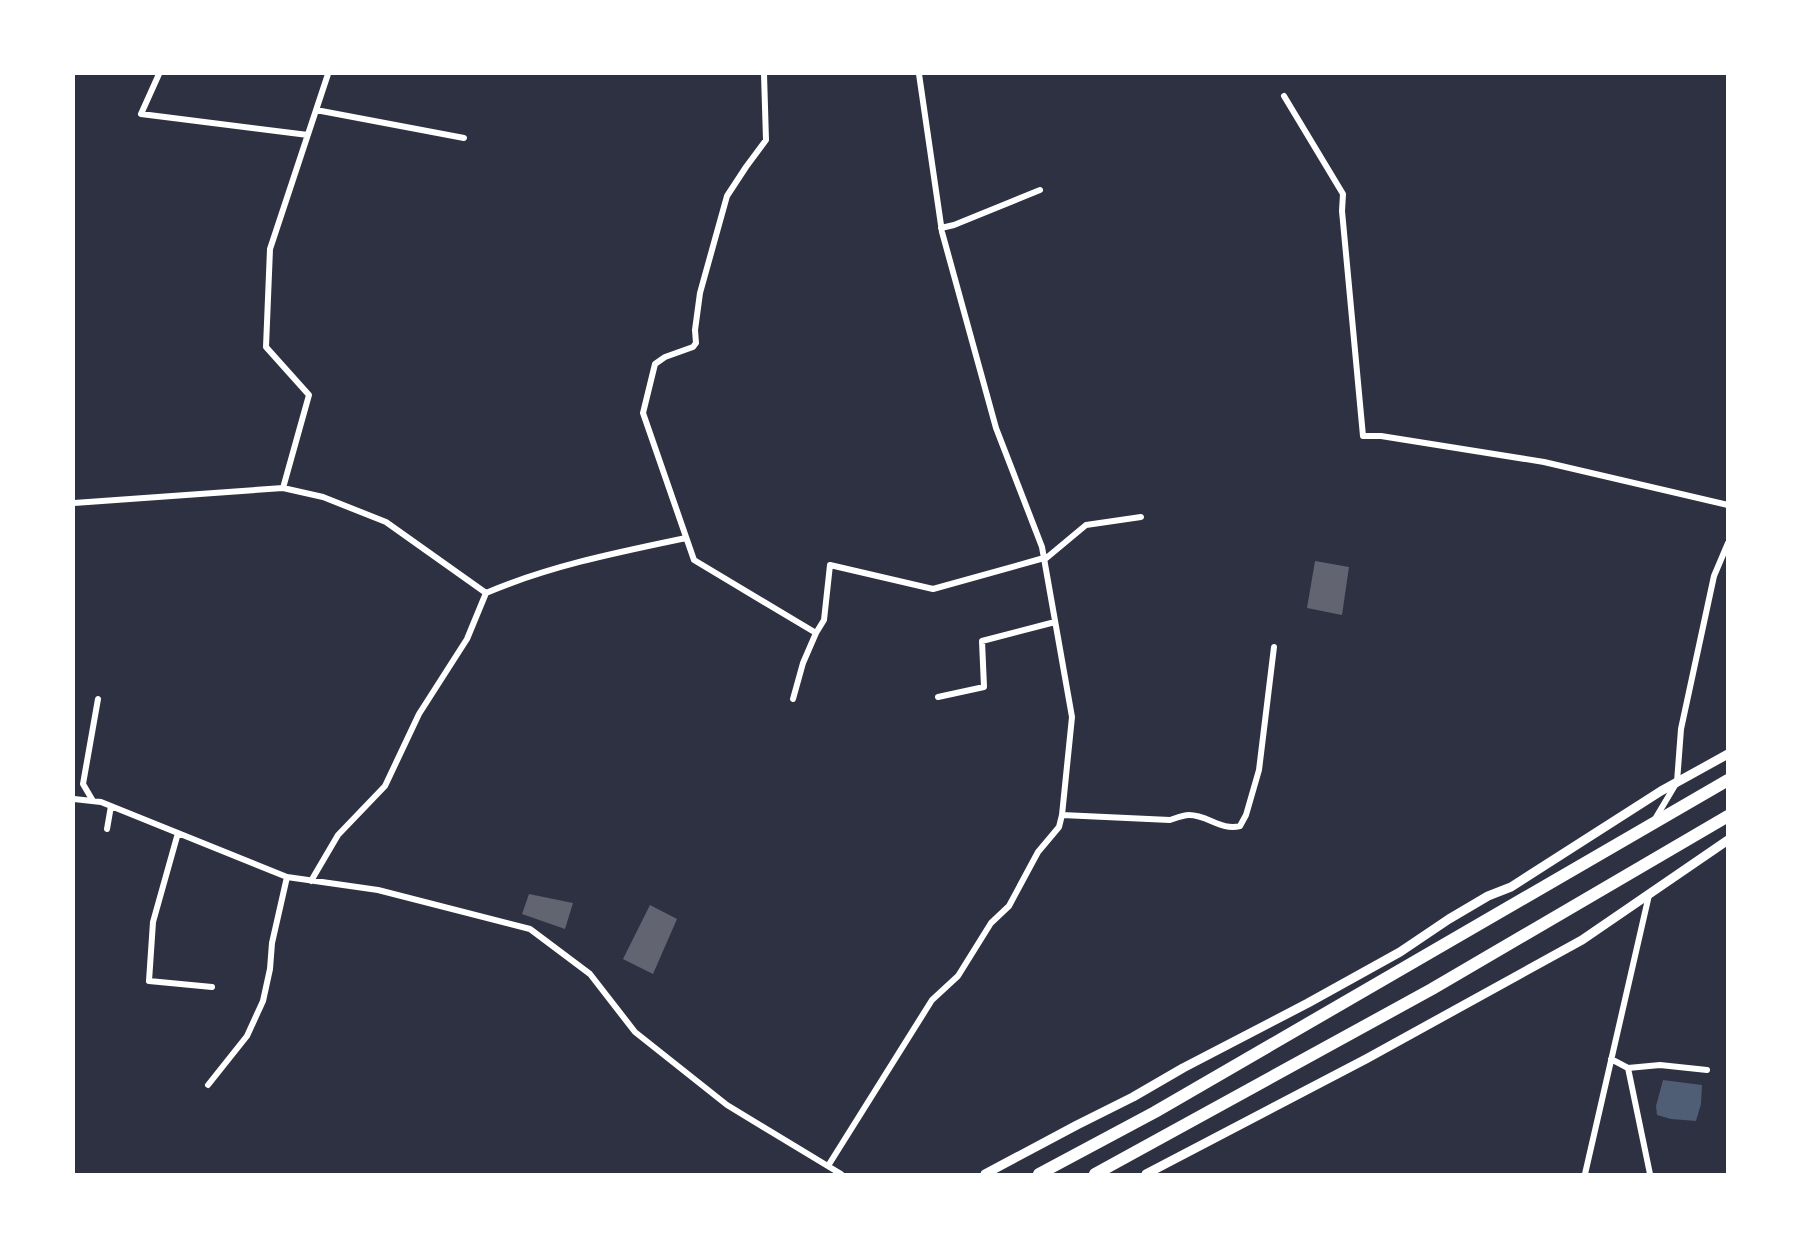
<svg xmlns="http://www.w3.org/2000/svg" width="1801" height="1248" font-family="'DM Sans',sans-serif">
<rect width="100%" height="100%" fill="#2d3142"/>
<path fill="#4f5d75" d="M 1663,1080 L 1702,1085 L 1701,1104 L 1696,1121 L 1671,1119 L 1657,1115 L 1656,1106 Z"/>
<path fill="#626471" d="M 1315,561 L 1349,567 L 1342,615 L 1307,608 Z
M 529,894 L 573,903 L 565,929 L 522,914 Z
M 650,905 L 677,919 L 653,974 L 623,959 Z"/>
<g fill="none" stroke-linecap="round" stroke-linejoin="round">
<path stroke="#fff" stroke-width="6" d="M 159,74 L 141,114 L 308,135
M 764,74 L 766,140 L 746,167 L 727,196 L 700,293 L 695,330 L 696,343 L 693,347 L 665,357 L 655,364 L 643,413 L 694,560 L 816,633 L 824,620 L 830,565 L 933,589 L 1044,558
M 1284,96 L 1343,194 L 1342,211 L 1363,436 L 1381,436 L 1544,462 L 1728,505
M 316,110 L 464,138
M 941,228 L 954,225 L 1040,190
M 283,488 L 323,497 L 386,522 L 486,593
M 74,503 L 283,488 L 309,395 L 266,347 L 270,249 L 328,74
M 1044,560 L 1086,525 L 1141,517
M 938,697 L 984,687 L 982,641 L 1055,622
M 793,699 L 803,663 L 816,633
M 74,799 L 101,802 L 287,877 L 378,890 L 530,929 L 590,974 L 635,1032 L 727,1105 L 841,1174
M 93,801 L 83,784 L 98,699
M 1062,815 L 1170,820 C 1176,818 1183,815 1189,815 C 1208,815 1221,831 1240,826 L 1246,815 L 1259,770 L 1274,647
M 1655,819 L 1677,782 L 1681,729 L 1714,576 L 1728,543
M 107,829 L 111,806
M 178,833 L 153,922 L 149,981 L 212,987
M 311,881 L 338,835 L 385,786 L 419,714 L 467,639 L 486,593 C 549,566 619,552 686,538
M 1611,1059 L 1628,1068 L 1650,1174
M 1628,1068 L 1660,1065 L 1707,1070
M 208,1085 L 247,1036 L 263,1001 L 270,969 L 272,943 L 287,877
M 828,1166 L 932,1000 L 958,976 L 991,923 L 1009,906 L 1038,852 L 1059,827 L 1062,815 L 1072,717 L 1042,547 L 996,428 L 942,232 L 919,74
M 1585,1174 L 1649,895"/>
<path stroke="#fff" stroke-width="9" d="M 985,1174 L 1077,1125 L 1133,1097 L 1183,1068 L 1308,1003 L 1400,952 L 1449,919 L 1488,896 L 1511,887 L 1661,791 L 1728,754
M 1146,1174 L 1366,1059 L 1582,940 L 1728,840"/>
<path stroke="#fff" stroke-width="12" d="M 1039,1174 L 1155,1112 L 1728,780
M 1095,1174 L 1432,989 L 1728,816"/>
</g>
<rect width="1801" height="1248" fill="none" stroke="#ffffff" stroke-width="150"/>
</svg>
